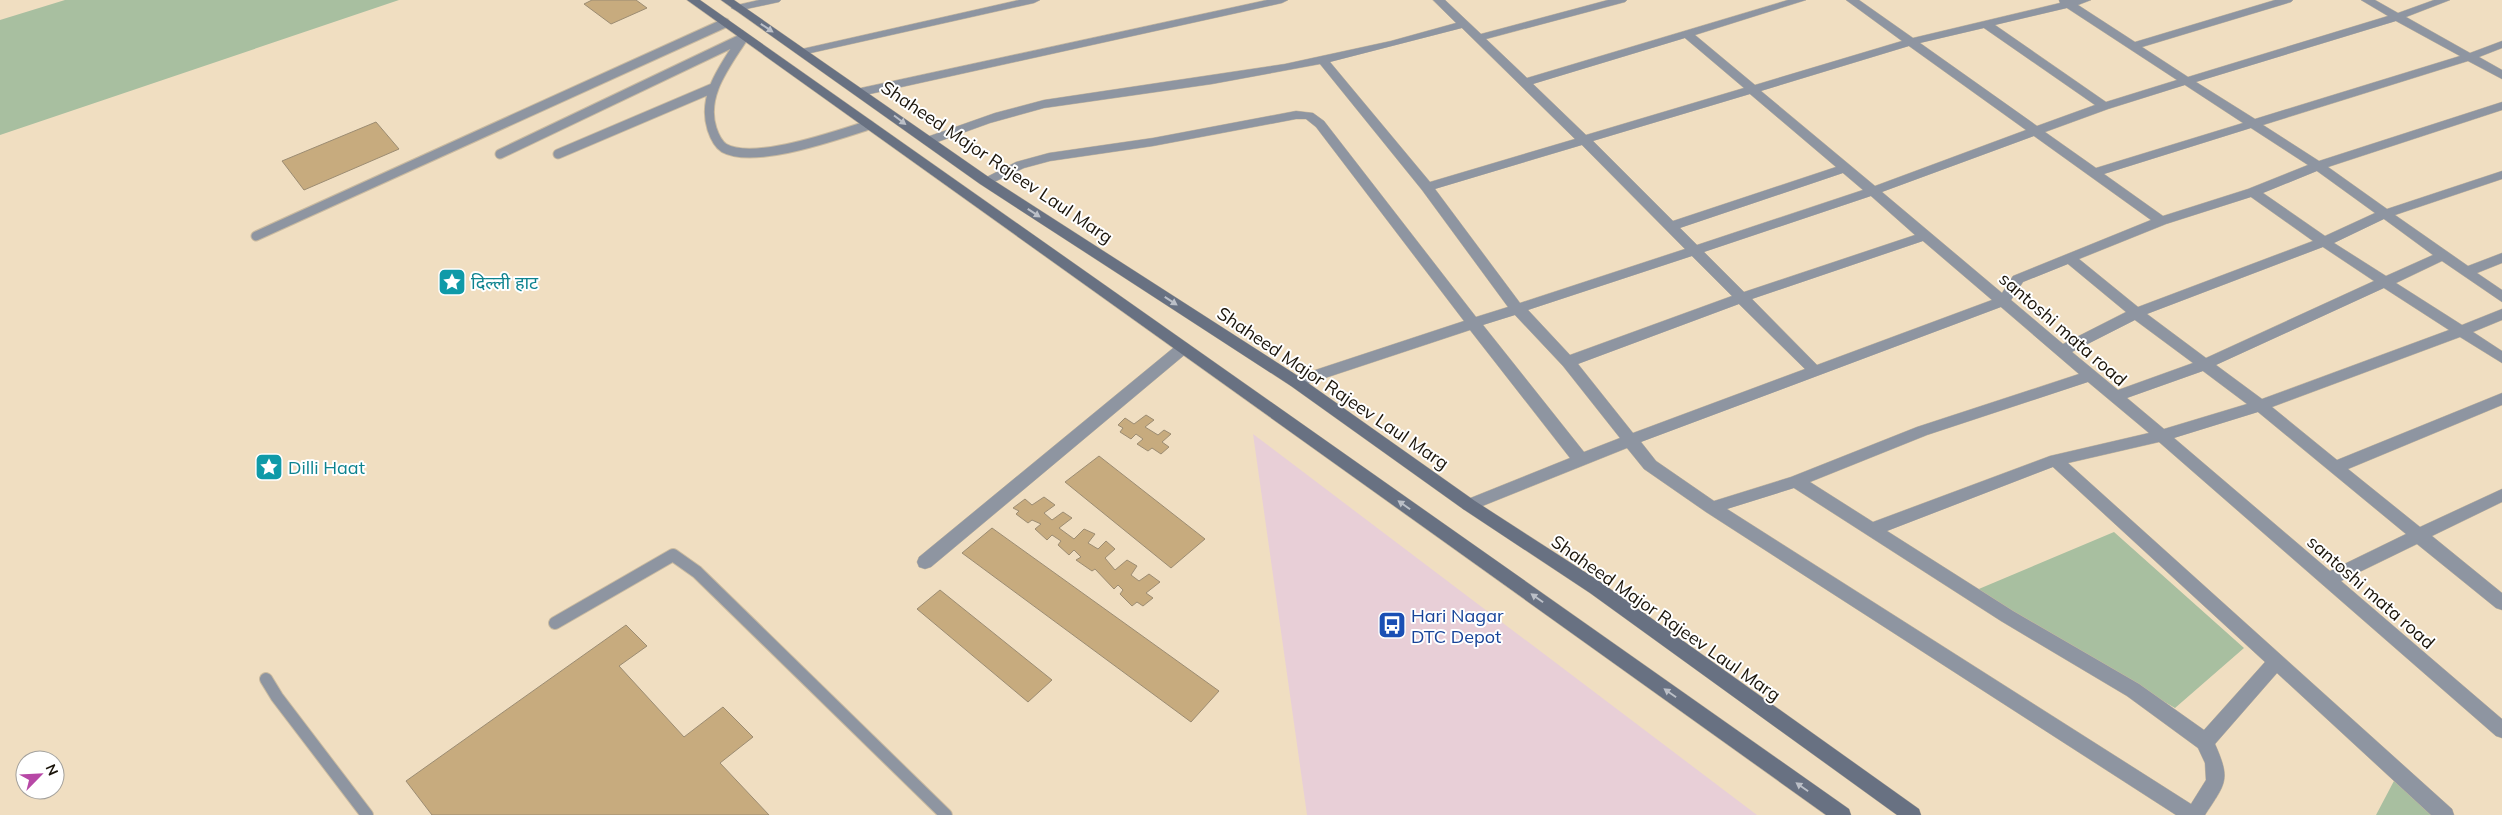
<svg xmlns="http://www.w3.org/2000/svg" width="2502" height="815" font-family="Mulish,'Noto Sans Devanagari',sans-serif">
<rect width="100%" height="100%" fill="#f0dec1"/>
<path fill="#e8cfd7" d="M 1253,434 L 1757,815 L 1307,815 Z"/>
<path fill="#a8bfa0" d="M 65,0 L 399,0 L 0,135 L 0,20 Z
M 2114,532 L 2244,648 L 2175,708 L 1974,591 Z
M 2395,779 L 2433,815 L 2376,815 Z"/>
<path fill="#c7ab7e" stroke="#9c8c72" d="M 592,0 L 636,0 L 647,8 L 611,24 L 584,4 Z
M 376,122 L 399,149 L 304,190 L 282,161 Z
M 1146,415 L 1154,420 L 1145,427 L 1158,435 L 1164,430 L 1171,434 L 1162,442 L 1169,447 L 1161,454 L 1152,448 L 1148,451 L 1137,444 L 1143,439 L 1136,434 L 1131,439 L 1120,432 L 1123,428 L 1118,425 L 1125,418 L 1134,424 Z
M 1099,456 L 1205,539 L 1171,568 L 1065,482 Z
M 1044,497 L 1055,505 L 1044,513 L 1052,520 L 1063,512 L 1072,518 L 1059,528 L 1074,539 L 1084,529 L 1095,534 L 1088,543 L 1098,549 L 1106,541 L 1115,549 L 1105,558 L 1115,570 L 1127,560 L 1137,566 L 1131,575 L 1139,581 L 1149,574 L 1160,582 L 1146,593 L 1153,598 L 1143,606 L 1137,602 L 1132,606 L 1120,594 L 1123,590 L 1118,585 L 1114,589 L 1095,569 L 1092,571 L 1076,560 L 1081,557 L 1074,550 L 1069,555 L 1058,545 L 1061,541 L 1052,535 L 1047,540 L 1035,529 L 1041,524 L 1032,520 L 1028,523 L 1016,514 L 1019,511 L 1013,508 L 1025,499 L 1032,505 Z
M 992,528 L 1219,691 L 1191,722 L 962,553 Z
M 940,590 L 1052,680 L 1028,702 L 917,609 Z
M 626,625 L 647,646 L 619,666 L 684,737 L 723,707 L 753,737 L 720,763 L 769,815 L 432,815 L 406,781 Z"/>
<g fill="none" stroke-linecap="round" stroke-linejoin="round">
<defs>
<path id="lane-far1" d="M 500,154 L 743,38 C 726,65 701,95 712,129 C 714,135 718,144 724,148 C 754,165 837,135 869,125
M 558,154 L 713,88
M 256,236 L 725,23"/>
<path id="lane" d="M 555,623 L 673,555 L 697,572 L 946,815
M 266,679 L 277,697 L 367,815"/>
<path id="street" d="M 759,0 L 781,0 L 779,2 L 737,11 L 731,8 L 733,6 Z
M 1019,0 L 1040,0 L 1034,3 L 802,55 L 796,52 L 802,49 Z
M 1267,0 L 1288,0 L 1282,3 L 861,96 L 855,92 L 861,88 Z
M 1433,0 L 1445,0 L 1481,34 L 1608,0 L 1627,0 L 1625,2 L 1486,39 L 1527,78 L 1788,0 L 1806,0 L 1695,35 L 1755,85 L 1902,41 L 1846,0 L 1859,0 L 1913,38 L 2060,3 L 2059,0 L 2091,0 L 2078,5 L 2135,42 L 2275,0 L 2293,0 L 2291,2 L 2142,47 L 2188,77 L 2388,16 L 2361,0 L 2375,0 L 2398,13 L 2434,0 L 2450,0 L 2406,17 L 2470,53 L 2502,41 L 2502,48 L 2479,57 L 2502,70 L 2502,79 L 2468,61 L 2263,125 L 2319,161 L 2502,102 L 2502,110 L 2328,167 L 2387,209 L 2502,171 L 2502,179 L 2395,215 L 2468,266 L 2502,253 L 2502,263 L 2477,273 L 2502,290 L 2502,302 L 2442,261 L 2396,283 L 2462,325 L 2502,309 L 2502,320 L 2473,332 L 2502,351 L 2502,363 L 2460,337 L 2272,407 L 2337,460 L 2502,393 L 2502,405 L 2348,469 L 2420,527 L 2502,489 L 2502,502 L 2432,536 L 2502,593 L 2502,610 L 2496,608 L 2417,544 L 2341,581 L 2502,719 L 2502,738 L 2496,736 L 2159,442 L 2068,463 L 2452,809 L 2454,815 L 2431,815 L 2277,673 L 2215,744 C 2231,780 2226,783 2205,815 L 2176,815 L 1706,512 L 1644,469 L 1627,448 L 1475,509 L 1469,511 L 1463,509 L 1461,505 L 1463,501 L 1570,458 L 1470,330 L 1301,386 L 1291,386 L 1289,382 L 1291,378 L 1464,321 L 1316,127 L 1306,119 L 1296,119 L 1153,146 L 1050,161 L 1024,168 L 990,184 L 985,185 L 979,181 L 1016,162 L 1049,153 L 1153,138 L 1296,111 L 1313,113 L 1324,121 L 1476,317 L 1508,307 L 1422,190 L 1320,64 L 1212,84 L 1044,108 L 990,123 L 932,144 L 924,144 L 922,141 L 924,138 L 995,113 L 1044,100 L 1285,64 L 1391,41 L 1456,23 ZM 2067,8 L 2177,80 L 2106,102 L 1995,25 ZM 2396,21 L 2460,56 L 2255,119 L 2196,82 ZM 1462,28 L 1575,139 L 1430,182 L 1330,62 ZM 1984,28 L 2095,105 L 2037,126 L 1920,43 ZM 1685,38 L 1744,88 L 1586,135 L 1533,84 ZM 1909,46 L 2026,130 L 1875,186 L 1761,91 ZM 2185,85 L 2243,123 L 2096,168 L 2045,132 L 2108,109 ZM 1750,94 L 1836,167 L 1673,221 L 1593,141 ZM 2251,128 L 2308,165 L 2248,189 L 2163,216 L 2104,174 ZM 2034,136 L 2151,220 L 2013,276 L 2002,293 L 1882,192 ZM 1582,145 L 1685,249 L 1520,303 L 1435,189 ZM 2317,171 L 2375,213 L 2325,236 L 2263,193 ZM 1843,173 L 1863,190 L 1697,245 L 1680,228 ZM 1871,196 L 1915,235 L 1744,292 L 1704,252 ZM 2251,197 L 2313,241 L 2138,307 L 2079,259 L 2166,224 ZM 2384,219 L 2433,255 L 2386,276 L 2334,243 ZM 1923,241 L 1992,300 L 1817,365 L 1752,299 ZM 2323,247 L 2374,281 L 2206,358 L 2147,314 ZM 1692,256 L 1732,296 L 1570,355 L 1528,310 ZM 2068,264 L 2126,312 L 2063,344 L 2011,300 L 2023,282 ZM 2384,288 L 2449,330 L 2262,399 L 2216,365 ZM 1739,304 L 1805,369 L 1633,433 L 1578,364 ZM 2001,307 L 2079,374 L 1917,427 L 1791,477 L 1714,501 L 1656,461 L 1641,442 ZM 1515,315 L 1563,366 L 1620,438 L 1584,452 L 1483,325 ZM 2135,320 L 2193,363 L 2118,390 L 2072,352 ZM 2203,371 L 2247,404 L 2164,429 L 2127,398 ZM 2088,382 L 2149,433 L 2050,456 L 1873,522 L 1810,482 L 1927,435 ZM 2258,412 L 2406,534 L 2330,571 L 2174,438 ZM 2053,467 L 2265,662 L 2204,730 L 2139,684 L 2013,611 L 1887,531 ZM 1794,488 L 2001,621 L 2127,696 L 2198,748 L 2205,763 L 2206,780 L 2191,804 L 1727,509 Z
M 1183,343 L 1188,344 L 1190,348 L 1188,352 L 931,567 L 925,569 L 919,567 L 917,562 L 919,557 L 1178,344 Z"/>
<path id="secondary" d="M 687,0 L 700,0 L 1849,809 L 1851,815 L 1826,815 Z
M 721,0 L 734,0 L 990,178 L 1301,378 L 1475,501 L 1602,583 L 1919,809 L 1921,815 L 1897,815 L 1590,593 L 1463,509 L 1291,386 L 980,184 Z"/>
</defs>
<use href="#lane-far1" stroke="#c9baa0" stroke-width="11"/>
<use href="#lane" stroke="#c9baa0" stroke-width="14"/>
<use href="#street" stroke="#c9baa0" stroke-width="1"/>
<use href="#secondary" stroke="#c9baa0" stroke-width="1"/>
<use href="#lane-far1" stroke="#8e95a1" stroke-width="9"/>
<use href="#lane" stroke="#8e95a1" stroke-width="12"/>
<use href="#street" fill="#8e95a1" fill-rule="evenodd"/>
<use href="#secondary" fill="#687182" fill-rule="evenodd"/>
</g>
<defs><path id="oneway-solid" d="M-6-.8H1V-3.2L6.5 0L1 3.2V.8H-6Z" transform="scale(1.25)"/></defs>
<g fill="#bbbfc7">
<use href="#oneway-solid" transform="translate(767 28) rotate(34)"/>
<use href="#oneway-solid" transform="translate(900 120) rotate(37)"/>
<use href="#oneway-solid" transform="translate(1034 213) rotate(33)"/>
<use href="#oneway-solid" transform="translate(1171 301) rotate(33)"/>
<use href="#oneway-solid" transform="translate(1404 505) rotate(-145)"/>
<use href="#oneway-solid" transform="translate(1537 598) rotate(-145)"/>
<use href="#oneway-solid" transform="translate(1670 693) rotate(-145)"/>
<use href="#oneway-solid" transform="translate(1802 787) rotate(-145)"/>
</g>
<defs>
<symbol id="sight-square" viewBox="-11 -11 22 22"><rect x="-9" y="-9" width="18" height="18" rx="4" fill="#0f9aa8" stroke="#fff"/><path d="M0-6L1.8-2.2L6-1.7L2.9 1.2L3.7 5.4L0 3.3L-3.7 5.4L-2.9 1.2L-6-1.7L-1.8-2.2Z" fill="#fff"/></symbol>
<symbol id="bus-square" viewBox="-11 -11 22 22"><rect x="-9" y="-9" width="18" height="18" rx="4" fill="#1a4fb4" stroke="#fff"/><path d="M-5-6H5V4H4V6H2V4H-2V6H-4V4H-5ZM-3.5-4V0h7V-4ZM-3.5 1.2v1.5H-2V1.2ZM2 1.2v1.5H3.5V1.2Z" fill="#fff"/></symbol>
</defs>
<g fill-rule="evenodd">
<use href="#sight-square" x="436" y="266" width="32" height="32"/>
<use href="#sight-square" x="253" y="451" width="32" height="32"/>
<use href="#bus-square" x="1376" y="609" width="32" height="32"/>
</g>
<g text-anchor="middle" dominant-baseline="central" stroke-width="4" stroke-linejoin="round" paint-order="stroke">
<g font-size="18" fill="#1a140a" stroke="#fff">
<text transform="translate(997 162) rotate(34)">Shaheed Major Rajeev Laul Marg</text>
<text transform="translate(2063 329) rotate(41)">santoshi mata road</text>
<text transform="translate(1333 388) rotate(34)">Shaheed Major Rajeev Laul Marg</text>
<text transform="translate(2371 592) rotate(41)">santoshi mata road</text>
<text transform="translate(1666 618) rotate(35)">Shaheed Major Rajeev Laul Marg</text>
</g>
<g font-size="18" fill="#0d838f" stroke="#fff" text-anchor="start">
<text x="471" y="282">दिल्ली हाट</text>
<text x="288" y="467">Dilli Haat</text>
</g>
<g font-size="18" fill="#164399" stroke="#fff" text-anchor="start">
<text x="1411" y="615">Hari Nagar<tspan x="1411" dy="21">DTC Depot</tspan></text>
</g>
</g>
<g transform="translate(40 775) rotate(66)"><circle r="24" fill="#ffffff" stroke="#a3a19d"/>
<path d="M0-4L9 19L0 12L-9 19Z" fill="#b748a6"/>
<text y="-8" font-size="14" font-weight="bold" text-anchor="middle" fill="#1a140a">N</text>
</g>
</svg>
